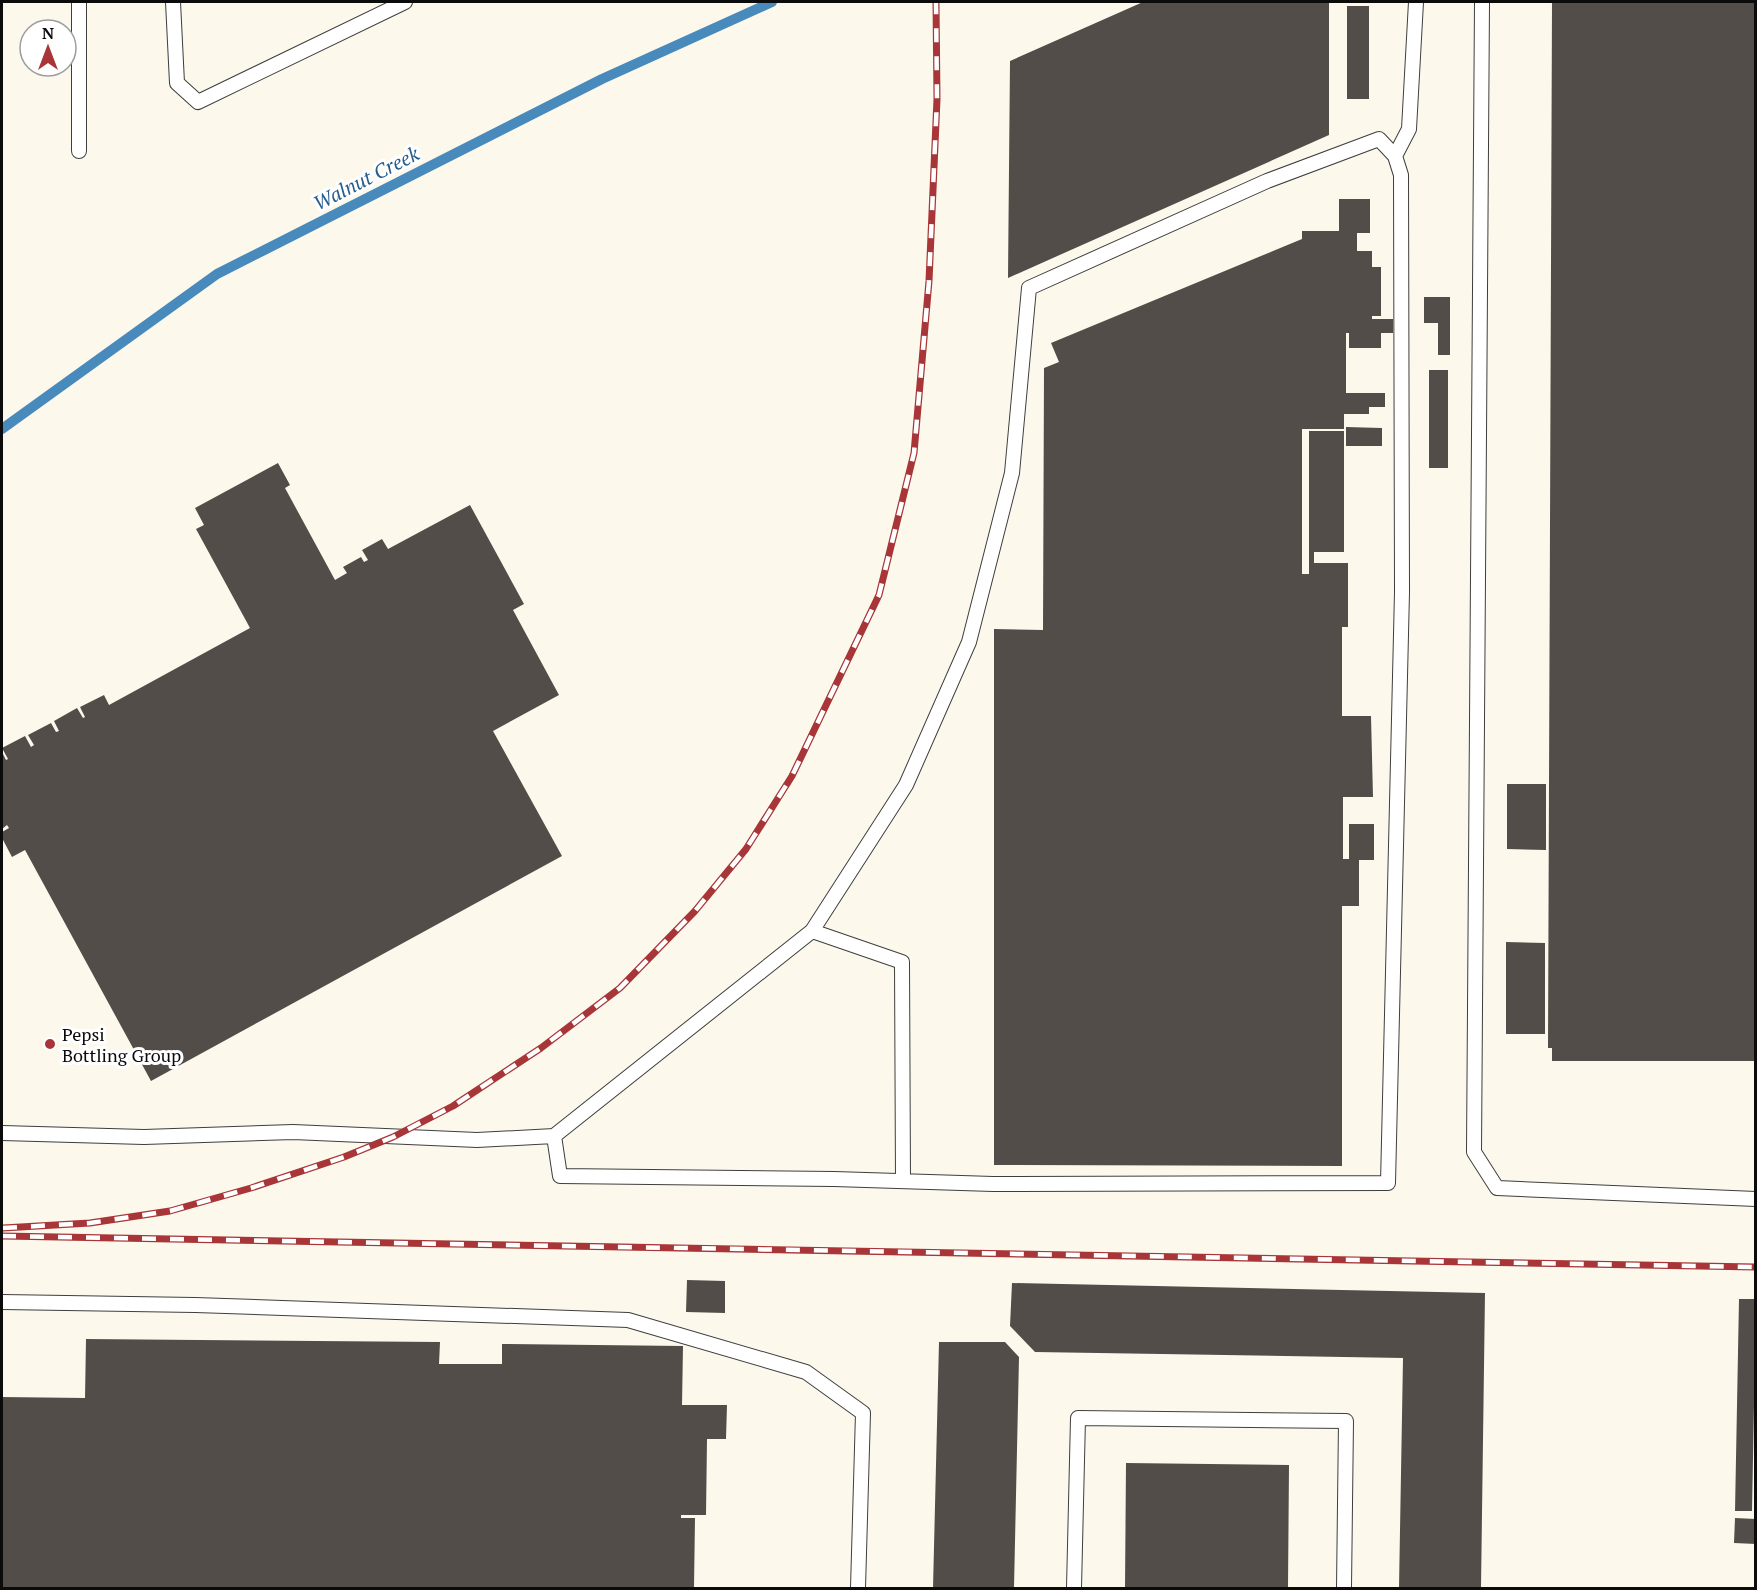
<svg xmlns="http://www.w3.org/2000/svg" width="1757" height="1590" font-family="'PT Serif',serif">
<rect width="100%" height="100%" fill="#fcf9ec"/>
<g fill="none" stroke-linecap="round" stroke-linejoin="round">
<path stroke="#488abb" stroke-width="10" d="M 2,429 L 217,274 L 602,79 L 772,2"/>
</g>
<path fill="#524d49" d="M 1143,2 L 1329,2 L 1329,135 L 1008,278 L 1010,61 Z
M 1552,2 L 1756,2 L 1756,1061 L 1552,1061 L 1552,1048 L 1548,1048 Z
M 1347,6 L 1369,6 L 1369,99 L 1347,99 Z
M 1339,199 L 1370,199 L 1370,233 L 1357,233 L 1357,251 L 1372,251 L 1372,267 L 1381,267 L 1381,316 L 1372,316 L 1372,319 L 1393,319 L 1393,333 L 1381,333 L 1381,348 L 1349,348 L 1349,333 L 1346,333 L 1346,393 L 1385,393 L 1385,407 L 1369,407 L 1369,414 L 1344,414 L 1344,429 L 1302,429 L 1302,574 L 1309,574 L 1309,431 L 1344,431 L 1344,552 L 1314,552 L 1314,563 L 1348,563 L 1348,627 L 1342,627 L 1342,716 L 1371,716 L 1373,797 L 1343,797 L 1343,859 L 1349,859 L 1349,824 L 1374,824 L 1374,860 L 1359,860 L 1359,906 L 1342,906 L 1342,1166 L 994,1165 L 994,629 L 1043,630 L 1044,368 L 1059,362 L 1051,343 L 1302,239 L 1302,231 L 1339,231 Z
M 1424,297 L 1450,297 L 1450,355 L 1438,355 L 1438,323 L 1424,323 Z
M 1429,370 L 1448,370 L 1448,468 L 1429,468 Z
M 1346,427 L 1382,428 L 1382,446 L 1346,446 Z
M 278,463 L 290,485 L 285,488 L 335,580 L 347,573 L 343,567 L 361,557 L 364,562 L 368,560 L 362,550 L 382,539 L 388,549 L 470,505 L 524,604 L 513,610 L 559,695 L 493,731 L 562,856 L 151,1081 L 25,850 L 12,857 L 2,838 L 2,832 L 9,828 L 7,825 L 2,829 L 2,752 L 6,760 L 8,759 L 2,748 L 25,736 L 31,747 L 34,745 L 28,735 L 51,723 L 56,732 L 59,731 L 54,721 L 77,708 L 83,718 L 85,717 L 80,707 L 104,695 L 109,705 L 250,628 L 196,529 L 204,525 L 195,508 Z
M 1507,784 L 1546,784 L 1546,850 L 1507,849 Z
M 1506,942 L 1545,943 L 1545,1034 L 1506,1034 Z
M 687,1280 L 725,1281 L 725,1313 L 686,1312 Z
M 1012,1283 L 1485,1293 L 1481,1588 L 1399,1588 L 1403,1358 L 1035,1352 L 1010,1326 Z
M 1739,1299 L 1756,1299 L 1752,1511 L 1735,1511 Z
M 86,1339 L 440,1342 L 439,1364 L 502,1364 L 502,1344 L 683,1346 L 682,1405 L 727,1405 L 726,1439 L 707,1439 L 706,1515 L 681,1515 L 681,1518 L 695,1518 L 694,1588 L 2,1588 L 2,1397 L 85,1398 Z
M 939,1342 L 1005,1342 L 1019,1357 L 1014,1588 L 933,1588 Z
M 1126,1463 L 1289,1465 L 1288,1588 L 1125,1588 Z
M 1735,1518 L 1756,1519 L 1756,1544 L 1734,1543 Z"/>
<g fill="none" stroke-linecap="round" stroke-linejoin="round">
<defs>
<path id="service" d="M 79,2 L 79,151
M 173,2 L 177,83 L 198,102 L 405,2
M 1482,2 L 1474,1152 L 1497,1188 L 1756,1199
M 1395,156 L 1409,129 L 1416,2
M 812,931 L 902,962 L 903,1181
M 2,1133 L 144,1137 L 293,1132 L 477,1140 L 554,1136 L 812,931 L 906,785 L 969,642 L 1012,473 L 1029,288 L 1267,181 L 1379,139 L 1395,156 L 1401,175 L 1402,592 L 1388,1183 L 993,1184 L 834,1179 L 560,1176 L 554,1136
M 2,1302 L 195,1305 L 628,1320 L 806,1372 L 863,1413 L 858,1588
M 1074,1588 L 1078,1418 L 1346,1421 L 1344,1588"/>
</defs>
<use href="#service" stroke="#3e3e3e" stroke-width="16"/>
<use href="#service" stroke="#fff" stroke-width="14"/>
<defs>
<path id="rail" d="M 3,1228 L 90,1223 L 170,1211 L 251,1188 L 344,1157 L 393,1137 L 453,1106 L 541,1048 L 620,988 L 695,911 L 746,849 L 792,776 L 879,595 L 914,453 L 929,281 L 937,99 L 936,2
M 2,1236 L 1756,1267"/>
</defs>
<use href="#rail" stroke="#a83639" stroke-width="7"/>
<use href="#rail" stroke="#fff" stroke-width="4.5" stroke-dasharray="14" stroke-linecap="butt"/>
</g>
<circle fill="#a83639" stroke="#fff" stroke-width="2" cx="50" cy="1044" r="6"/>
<g text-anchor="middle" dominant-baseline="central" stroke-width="6" stroke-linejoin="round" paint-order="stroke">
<g font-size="18" fill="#0b0b0b" stroke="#fff" text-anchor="start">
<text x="62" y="1034">Pepsi<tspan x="62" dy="21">Bottling Group</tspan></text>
</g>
<g font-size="20" font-style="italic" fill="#265d8c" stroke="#fff">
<text transform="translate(366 178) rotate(-27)">Walnut Creek</text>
</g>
</g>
<rect width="1757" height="1590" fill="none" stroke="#0b0b0b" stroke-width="6"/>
<g transform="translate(48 48)"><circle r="28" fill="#ffffff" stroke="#9d9d9d" stroke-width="1.5"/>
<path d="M0-4.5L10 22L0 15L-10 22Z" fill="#a83639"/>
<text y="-9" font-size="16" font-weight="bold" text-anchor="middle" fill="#0b0b0b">N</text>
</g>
</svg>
